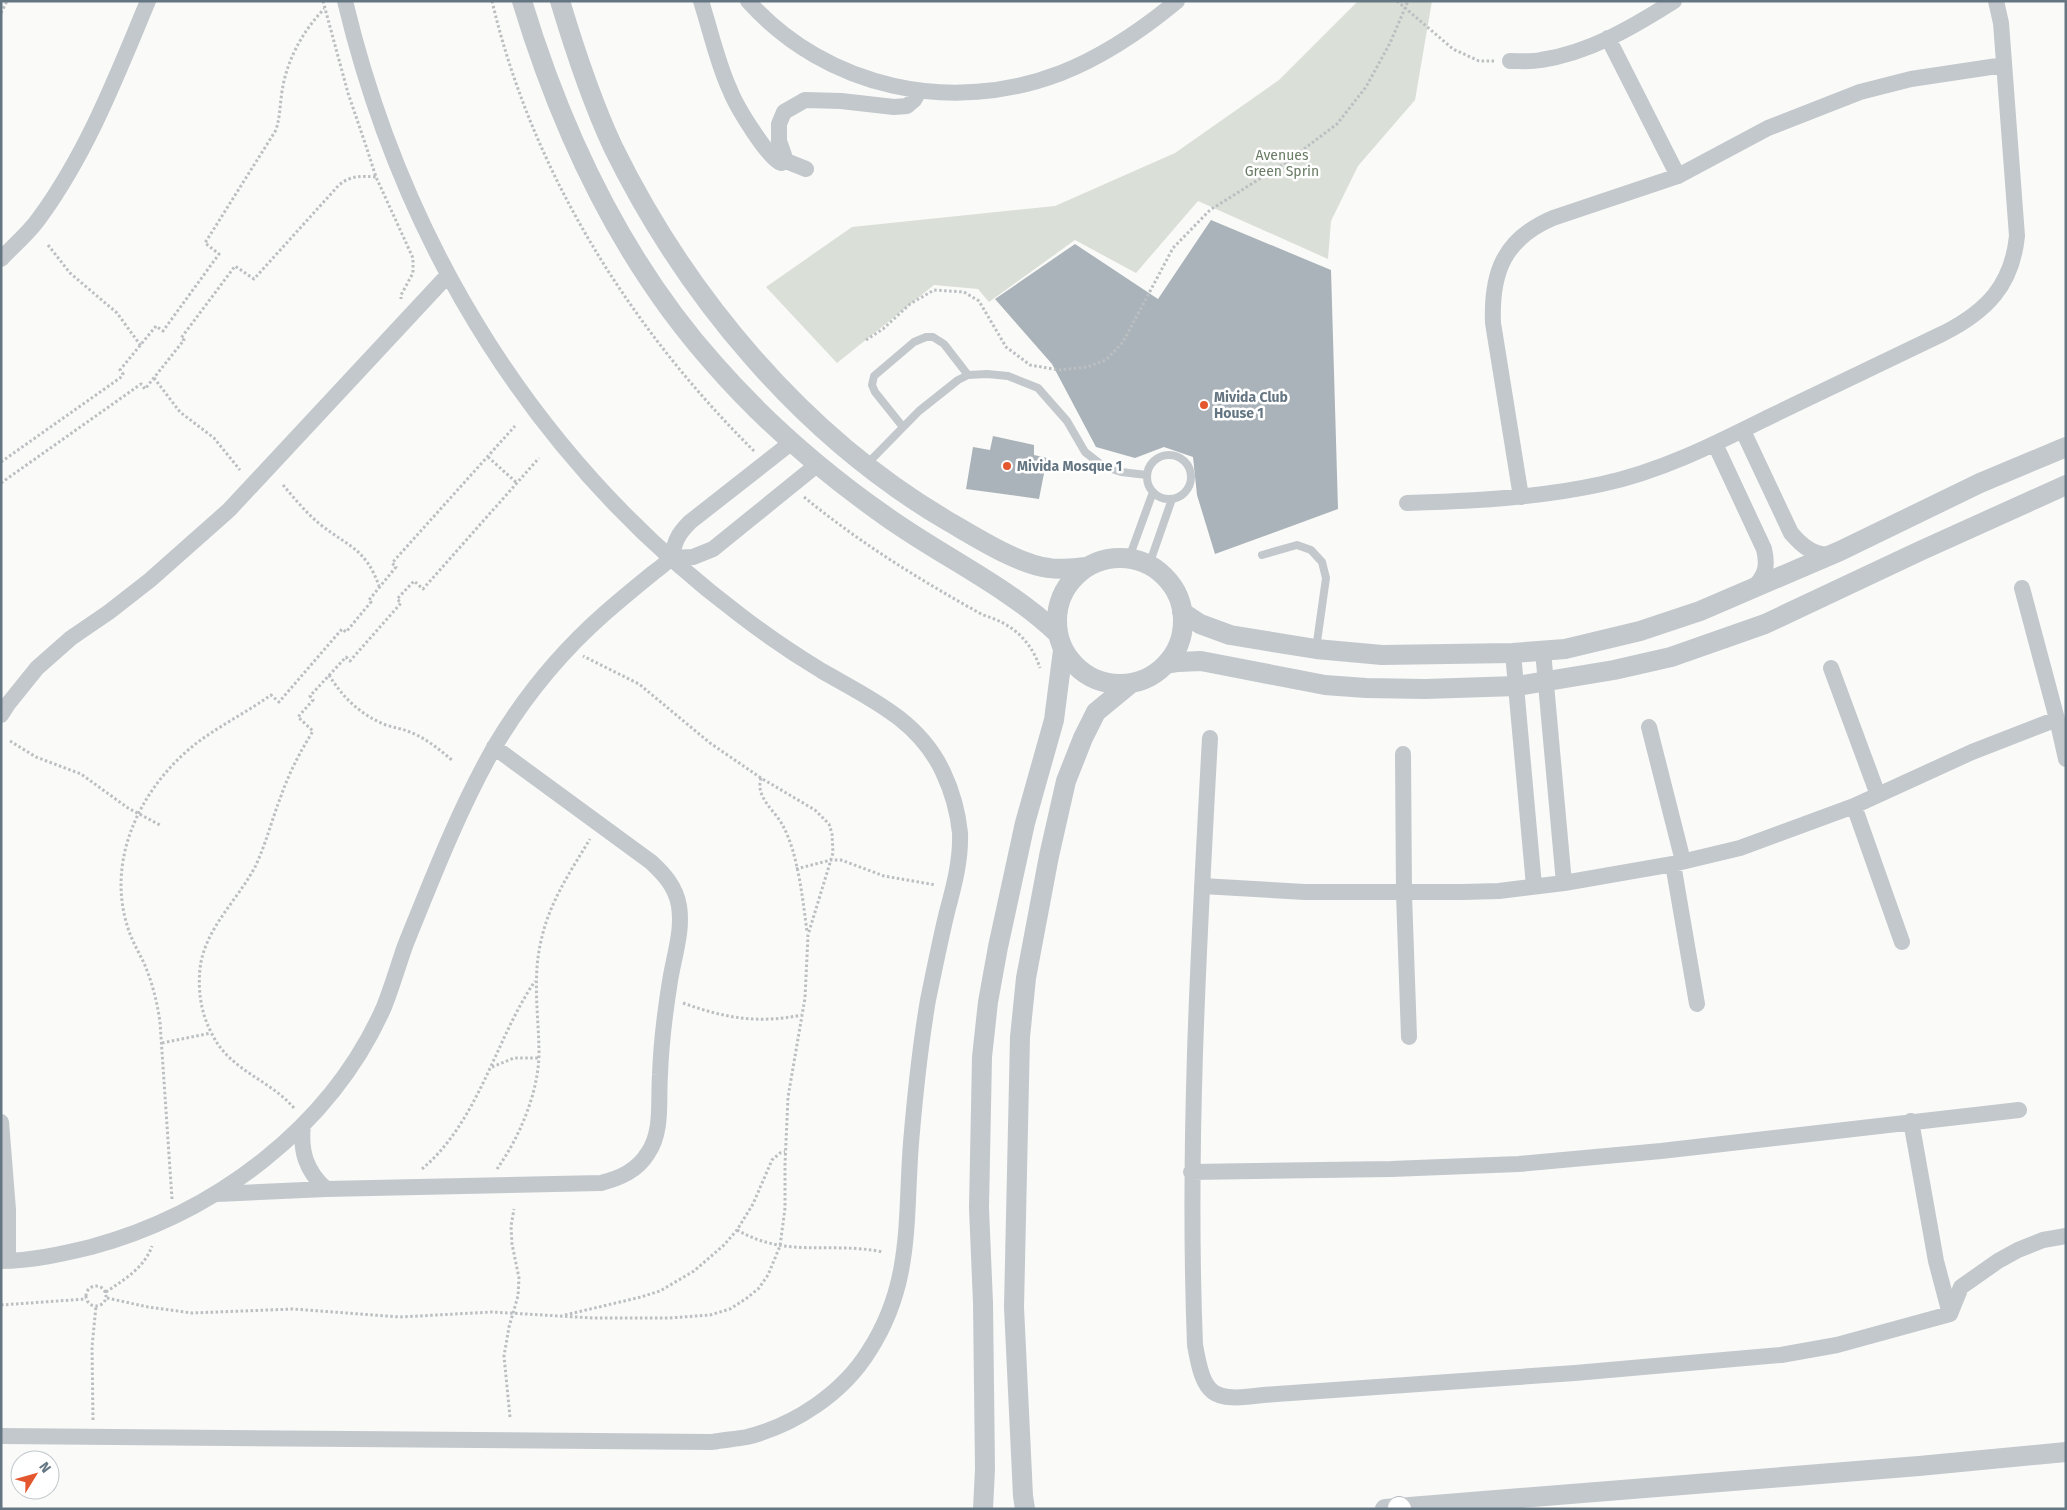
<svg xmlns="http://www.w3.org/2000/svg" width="2067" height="1510" font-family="'Fira Sans',sans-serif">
<rect width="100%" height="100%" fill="#fafaf8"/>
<path fill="#dadfd7" d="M 1358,1 L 1432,1 L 1415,100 L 1358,166 L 1331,221 L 1328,259 L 1198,201 L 1136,273 L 1075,240 L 989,302 L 978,289 L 934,285 L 837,363 L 766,287 L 852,227 L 1055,206 L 1175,153 L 1279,80 Z"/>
<path fill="#aab3b9" d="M 1211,220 L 1331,270 L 1338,509 L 1215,554 L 1197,495 L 1193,457 L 1164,447 L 1135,458 L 1096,447 L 1052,364 L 995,299 L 1075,244 L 1158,299 Z
M 993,436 L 1034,445 L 1034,455 L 1047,458 L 1039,499 L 966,489 L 973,447 L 990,450 Z"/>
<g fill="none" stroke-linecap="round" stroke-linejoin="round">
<defs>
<path id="secondary" d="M 1399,1508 L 1400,1509"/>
</defs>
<use href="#secondary" stroke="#b3babf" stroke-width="24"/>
<path stroke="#bbbfc2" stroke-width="3" stroke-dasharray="2.5 2.5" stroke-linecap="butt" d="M 323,1 L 348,93 L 365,143 L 376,177 L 413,258 L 413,273 L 401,295 L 401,299
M 492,1 C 532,172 630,328 754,451
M 1397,1 L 1453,49 L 1479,61 L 1494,61
M 1,13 L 7,1
M 48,245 L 70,273 L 117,313 L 141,346
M 866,340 L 883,329 L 910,304 L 934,290 L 964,292 L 979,301 L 1006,347 L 1030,365 L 1059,370 L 1087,367 L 1106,360 L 1123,342 L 1173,248 L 1210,210 L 1288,161 L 1337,124 L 1366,87 L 1390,43 L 1408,1
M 154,378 L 180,412 L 214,438 L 240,470
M 488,457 L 517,483
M 1,462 L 120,378 L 123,374 L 120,370 L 156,326 L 163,331 L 219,254 L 205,243 L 276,130 C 280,117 280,105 282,91 C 287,60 302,32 324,9
M 1,483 L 141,384 L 145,389 L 184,340 L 181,338 L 235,266 L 254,279 L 339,185 C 351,175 362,176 376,177
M 283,485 C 295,499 307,514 321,525 C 349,547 366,549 379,586
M 804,497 C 860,543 920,580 983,615 C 1011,623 1031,640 1040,668
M 329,675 C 343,698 361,715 386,725 C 395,728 404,729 412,733 C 427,739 440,750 453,761
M 10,741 L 36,757 L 81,774 L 128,808 L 160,825
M 761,778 C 755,798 775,810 783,826 C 798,853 803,901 807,932
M 796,869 L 831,860 L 841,860 L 884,876 L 936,885
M 683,1003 C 725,1018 757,1024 802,1015
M 162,1043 L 211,1033
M 492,1067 L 514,1058 L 539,1058
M 294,1108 C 268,1078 229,1071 211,1032 C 200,1011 197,985 201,962 C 208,926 238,899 255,867 C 266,844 272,819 281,796 C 289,773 300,752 313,731 L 298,717 L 313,700 L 310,696 L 346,657 L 350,661 L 401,603 L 397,599 L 414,581 L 423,589 L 539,458
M 422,1169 C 479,1121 495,1040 535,981
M 497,1169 C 519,1138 538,1094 539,1055 C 539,1017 532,979 541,941 C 549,903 570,872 590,839
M 172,1199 L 160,1022 C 157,1001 152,982 144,963 C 138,951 131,939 127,925 C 106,856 143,784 198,742 C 221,725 247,712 271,695 L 279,702 L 342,629 L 346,632 L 371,602 L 369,600 L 396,567 L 392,563 L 515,426
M 737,1230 C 788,1259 830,1241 883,1252
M86 1296a10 10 0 1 1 20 0a10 10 0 1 1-20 0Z
M 106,1292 C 125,1279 144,1268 152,1246
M 107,1298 L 148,1307 L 192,1313 L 293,1309 L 400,1317 L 492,1312 L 593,1318 L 669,1318 L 710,1315 L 730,1309 L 747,1298 L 759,1288 L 768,1275 L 780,1246 L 785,1208 L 785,1164 L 788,1097 L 805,998 L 808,935 L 833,853 L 832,834 L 829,824 L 815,810 L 761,778 L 710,743 L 639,684 L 583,656
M 1,1305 L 86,1299
M 565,1315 L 641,1297 L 660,1291 L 694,1271 L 724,1245 L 737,1230 L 753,1204 L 772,1160 L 780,1153 L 785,1152
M 510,1417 L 504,1356 L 509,1327 L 518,1296 L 519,1278 L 512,1244 L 511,1226 L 514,1209
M 93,1420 L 92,1347 L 96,1306"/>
<path stroke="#c3c8cc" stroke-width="8" d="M 903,427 L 875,392 L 872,385 L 874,376 L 914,342 L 926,337 L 933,337 L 944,344 L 968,375
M1147 477a22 22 0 1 1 44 0a22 22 0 1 1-44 0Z
M 867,464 L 919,411 L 958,380 L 968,375 L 987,374 L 1008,376 L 1038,388 L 1067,421 L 1085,452 L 1103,466 L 1121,472 L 1147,475
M 1262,555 L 1297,545 L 1311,550 L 1322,562 L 1326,578 L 1316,649
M 1129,558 L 1153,492
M 1149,565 L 1172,499"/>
<path stroke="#c3c8cc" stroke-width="16" d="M 701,1 C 710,29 718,65 730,90 C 736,106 767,157 781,163 L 786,161 L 806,169
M 748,1 C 827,89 952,115 1061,73 C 1104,56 1142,30 1177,1
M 1608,38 L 1678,176
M 1510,61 C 1520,61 1531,62 1541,60 C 1589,53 1633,27 1674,1
M 786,161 L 779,141 L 779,124 L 784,112 L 805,100 L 841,101 L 894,107 L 907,106 L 914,100 L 919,91
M 1,259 C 14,245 30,232 40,217 C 88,151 117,75 148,1
M 1743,431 L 1791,533 C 1802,546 1815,557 1833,554
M 1715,444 L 1764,549 C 1768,566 1766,575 1753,588
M 1521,497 L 1493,323 C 1491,272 1504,239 1553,218 L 1678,176 L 1768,128 L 1860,92 L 1911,79 L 2004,65
M 1407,503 C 1472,501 1538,498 1602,484 C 1660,472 1715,444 1767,418 C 1826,390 1885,361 1944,333 C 1987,311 2012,285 2017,236 L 2001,23 L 1996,1
M 670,558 L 693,557 L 713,549 L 818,464
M 2022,588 L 2057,719 L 2066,759
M 1543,651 L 1564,883
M 1513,653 L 1534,886
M 1831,668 L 1878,795
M 1,715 L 8,704 L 37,668 L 71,638 L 109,612 L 150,580 L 229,510 L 448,275
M 1649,727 L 1683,861
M 1210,738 C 1199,940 1187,1143 1195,1345 C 1204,1396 1211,1402 1263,1395 L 1575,1373 L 1781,1355 L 1837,1345 L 1950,1314
M 1403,754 L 1404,894 L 1409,1037
M 1854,806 L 1902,942
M 1673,864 L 1697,1004
M 1202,886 L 1305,892 L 1463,892 L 1499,891 L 1564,883 L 1673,864 L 1740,848 L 1854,806 L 1972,752 L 2057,719
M 1911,1121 L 1936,1261 L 1950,1314
M 1,1122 L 8,1210 L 8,1261
M 303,1125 C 300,1151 306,1171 326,1189
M 1191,1172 L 1391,1169 L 1519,1164 L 1661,1151 L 2019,1110
M 217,1194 L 326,1189 L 601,1183 C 620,1178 637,1171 648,1153 C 663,1131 658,1101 660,1075 C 661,1044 665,1012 670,981 C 674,956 683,931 679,906 C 676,887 664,874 651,862 L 494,747
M 1,1261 C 31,1261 62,1254 91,1247 C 216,1213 331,1127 384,1007 C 392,987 398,966 405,946 C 432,879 459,809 495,746 C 524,697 561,652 604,614 C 620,600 637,586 653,573 C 658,569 666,564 669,559 C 673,554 674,545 677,539 C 680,532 685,527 690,522 L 792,442
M 1950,1314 L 1961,1287 L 1998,1261 L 2018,1250 L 2043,1240 L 2066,1236
M 1,1436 L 712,1442 C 723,1440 736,1439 747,1437 C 795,1425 843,1393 869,1351 C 913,1283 905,1219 911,1143 C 915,1095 920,1047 928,1000 C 934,971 940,941 947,912 C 954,886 961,860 960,833 C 958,813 952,791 943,772 C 919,720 869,698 822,671 C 794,654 766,635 740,615 C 537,462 404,248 345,1"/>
<path stroke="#c3c8cc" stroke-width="20" d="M 522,1 C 562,133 622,261 715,365 C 765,422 823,472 884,515 C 941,556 1006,585 1057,633
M 560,1 C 575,51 591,100 613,147 C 686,296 802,435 946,520 C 974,536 1017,564 1049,568 C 1061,570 1074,568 1086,567
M1057 621a63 63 0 1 1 126 0a63 63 0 1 1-126 0Z
M 1182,612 L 1200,624 L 1230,635 L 1316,649 L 1382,655 L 1513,653 L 1565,649 L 1640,631 L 1700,611 L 1840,551 L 1980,483 L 2066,447
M 1166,664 L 1178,662 L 1201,661 L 1325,685 L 1366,688 L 1425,689 L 1517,686 L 1614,670 L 1671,657 L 1765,624 L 1920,551 L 2066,485
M 983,1509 L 985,1469 L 983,1303 L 979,1208 L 982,1057 L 988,1002 L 998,947 L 1025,823 L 1054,720 L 1063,650
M 1025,1509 L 1023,1496 L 1014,1307 L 1020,1037 L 1026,978 L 1049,856 L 1066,781 L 1083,738 L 1096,712 L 1130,684
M 1385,1509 L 1919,1466 L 2066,1452"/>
<use href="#secondary" stroke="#fff" stroke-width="22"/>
</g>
<g fill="#e4572e" stroke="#fff" stroke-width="2">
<circle cx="1204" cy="405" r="5"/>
<circle cx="1007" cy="466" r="5"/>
</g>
<g text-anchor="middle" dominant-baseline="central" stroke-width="5" stroke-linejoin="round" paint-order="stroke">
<g font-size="14" fill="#687a64" stroke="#fff">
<text x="1282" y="155">Avenues<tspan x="1282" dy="16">Green Sprin</tspan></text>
</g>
<g font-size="14" font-weight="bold" fill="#657683" stroke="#fff" text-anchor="start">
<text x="1214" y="397">Mivida Club<tspan x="1214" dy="16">House 1</tspan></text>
<text x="1017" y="466">Mivida Mosque 1</text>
</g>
</g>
<rect width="2067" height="1510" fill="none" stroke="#657683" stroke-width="5"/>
<g transform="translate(35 1475) rotate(53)"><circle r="24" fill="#ffffff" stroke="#c1c8cd"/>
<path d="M0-4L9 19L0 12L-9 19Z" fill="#e4572e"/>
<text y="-8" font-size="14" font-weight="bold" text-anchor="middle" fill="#657683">N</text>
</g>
</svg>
